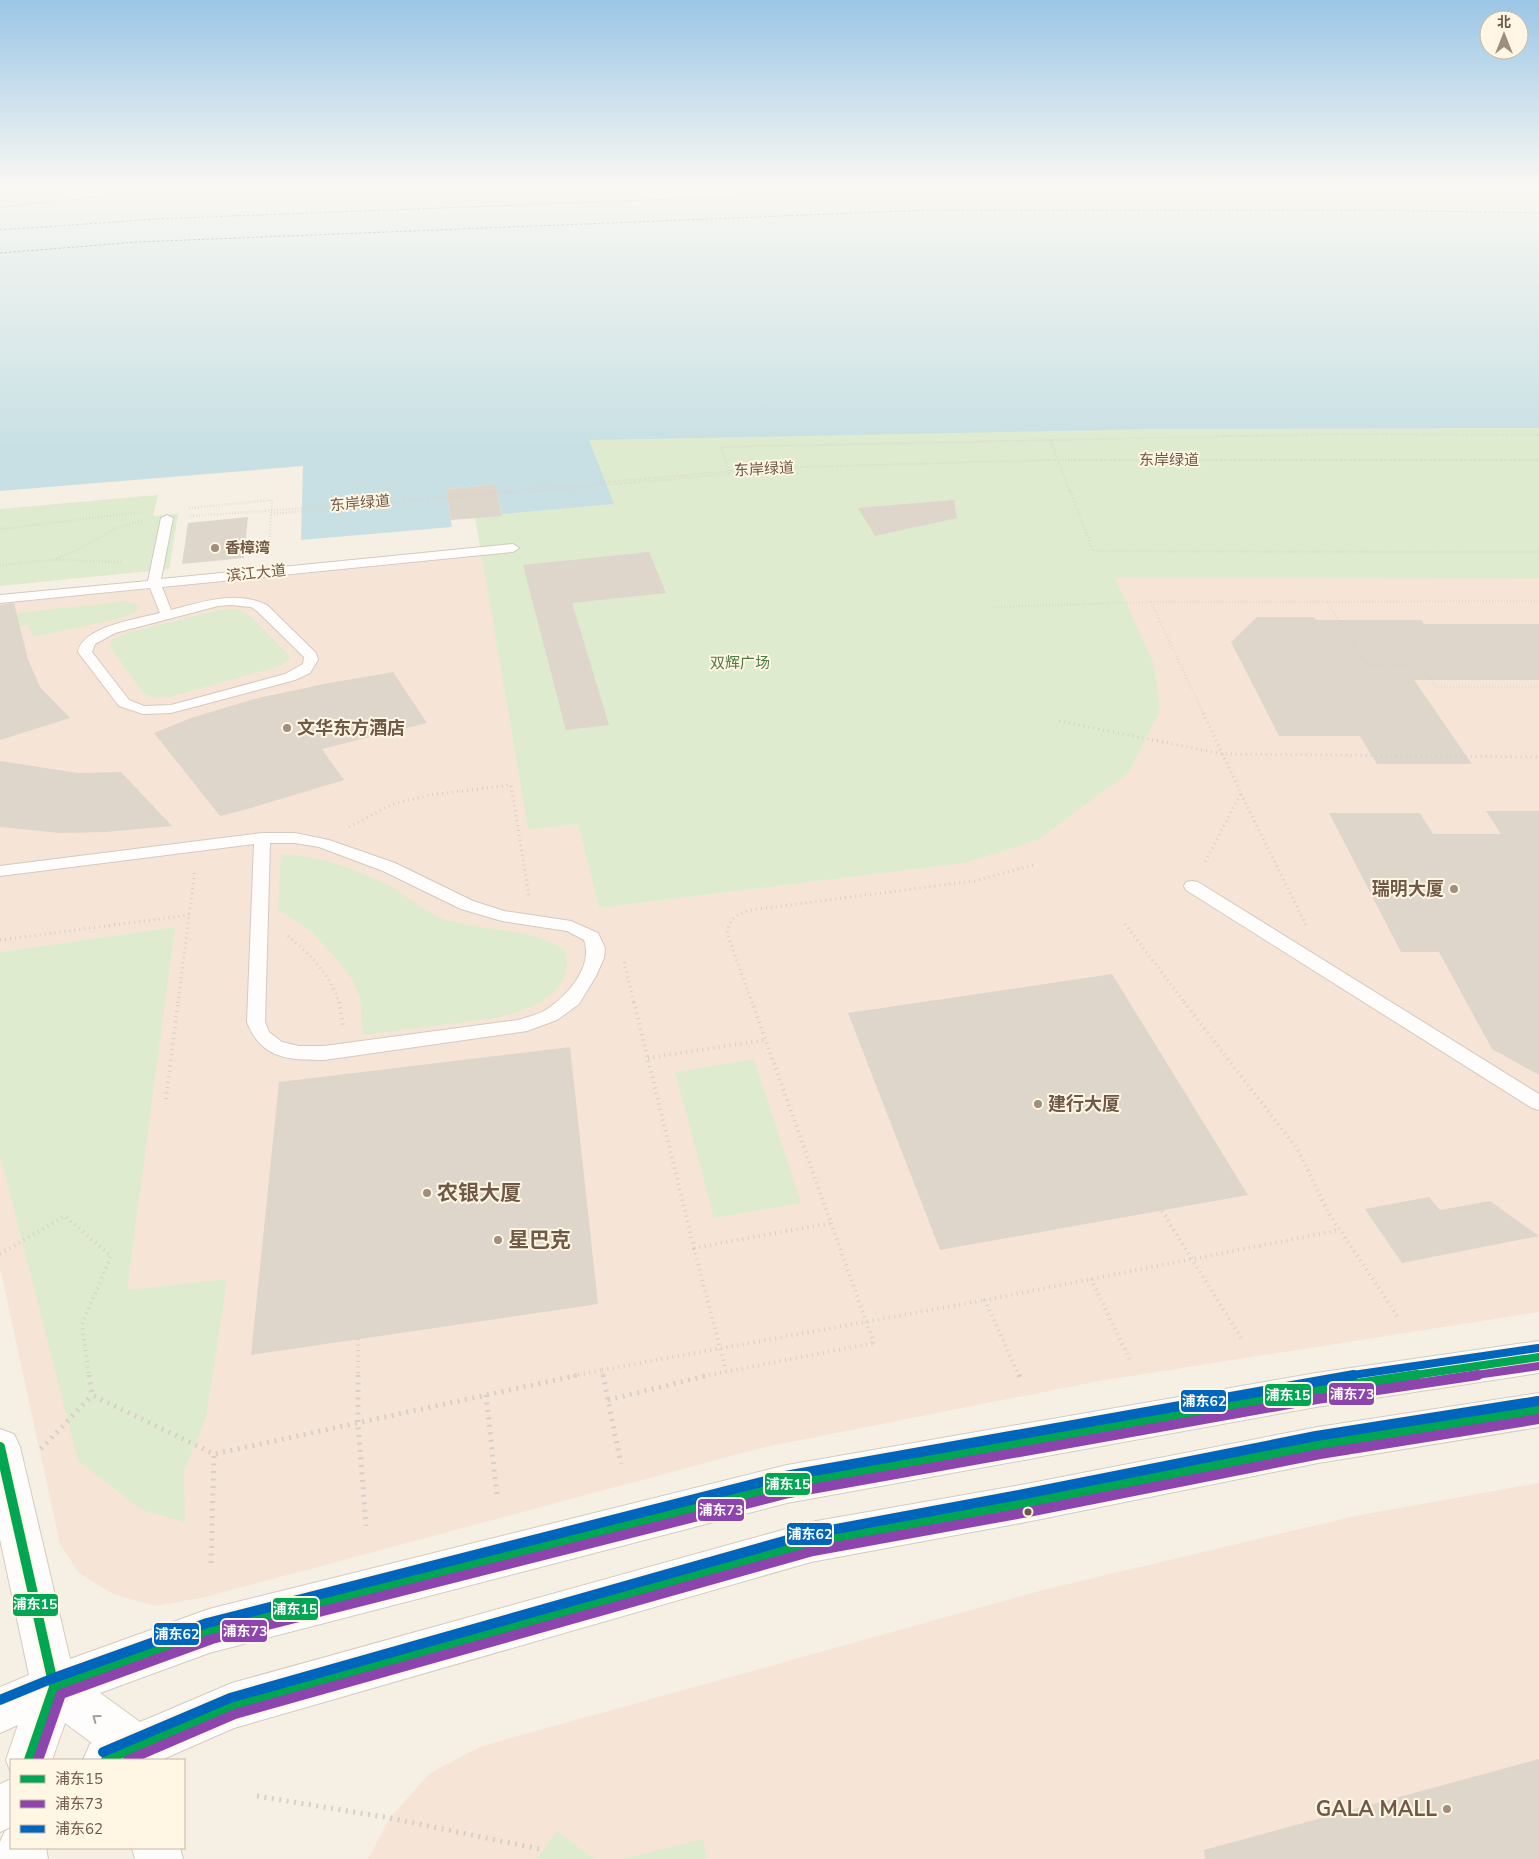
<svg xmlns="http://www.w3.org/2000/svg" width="1539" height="1859" font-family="'Nunito Sans','Noto Sans SC',sans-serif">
<rect width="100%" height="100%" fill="#f5efe4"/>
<path fill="#f6e5d7" d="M 482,556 L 528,830 L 578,824 L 599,908 L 965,863 L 1038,840 L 1115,578 L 1539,579 L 1539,1312 L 1099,1381 L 765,1447 L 205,1597 L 156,1606 L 113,1594 L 79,1573 L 60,1544 L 0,1268 L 0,604 Z
M 1539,1483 L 1539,1859 L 368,1859 L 390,1818 L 430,1773 L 482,1746 L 1047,1589 L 1355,1516 Z"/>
<path fill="#deebcf" d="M 1337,427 L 1539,428 L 1539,579 L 1115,578 L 1154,664 L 1160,711 L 1128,773 L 1038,840 L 965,863 L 599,908 L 578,824 L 528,830 L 470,487 L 602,476 L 589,440 L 906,432 Z
M 158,495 L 153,516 L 178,514 L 169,569 L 0,586 L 0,509 Z
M 125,601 L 140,605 L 140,608 L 132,614 L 120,618 L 34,637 L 28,625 L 0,630 L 0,615 Z
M 235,609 L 247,613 L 290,656 L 288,661 L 280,666 L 170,697 L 154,698 L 143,693 L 110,647 L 111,640 L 127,633 L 219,610 Z
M 281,854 C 316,855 354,868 386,884 C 406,895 422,911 444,919 C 481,931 534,928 565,950 L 567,965 L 564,979 L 554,992 L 540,1003 L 518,1012 L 495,1018 L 363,1035 L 360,998 L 353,981 L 340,963 L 311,931 L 278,910 Z
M 175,927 L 127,1290 L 227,1279 L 206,1418 L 184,1471 L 185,1522 L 142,1510 L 78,1461 L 0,1155 L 0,952 Z
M 754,1059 L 801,1203 L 714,1218 L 675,1072 Z
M 557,1831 L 594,1859 L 537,1859 Z
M 703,1839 L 707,1859 L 622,1859 Z"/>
<path fill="#c8e0e4" d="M 0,186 L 1539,186 L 1539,428 L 1162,429 L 589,440 L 614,504 L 502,514 L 495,485 L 446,489 L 452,527 L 301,540 L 303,466 L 0,491 Z"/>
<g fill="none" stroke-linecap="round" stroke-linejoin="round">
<path stroke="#417484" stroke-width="1" stroke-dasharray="2.5 2" stroke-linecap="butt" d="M 0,207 L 207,186
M 0,230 L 156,219 L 907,190 L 1314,189 L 1539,191
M 0,253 L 138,242 L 932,210 L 1370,210 L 1539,213"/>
</g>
<path fill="#ded5cb" d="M 495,485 L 502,516 L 451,520 L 446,489 Z
M 954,500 L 957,518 L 875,536 L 858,508 Z
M 248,517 L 244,558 L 182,564 L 188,523 Z
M 649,552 L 666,593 L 572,603 L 609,725 L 566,730 L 523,565 Z
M 14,603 L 28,659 L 40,687 L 70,718 L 0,740 L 0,605 Z
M 1257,617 L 1314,617 L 1316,620 L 1421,620 L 1424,624 L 1539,624 L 1539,680 L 1414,680 L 1472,764 L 1377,764 L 1360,736 L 1279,736 L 1231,642 Z
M 393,672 L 427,723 L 322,749 L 344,780 L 244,810 L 220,816 L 154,733 L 191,718 L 254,699 L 329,683 Z
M 0,761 L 78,773 L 121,772 L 172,826 L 106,832 L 60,833 L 0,827 Z
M 1486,811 L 1539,811 L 1539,1075 L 1492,1049 L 1439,952 L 1401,952 L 1329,813 L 1420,813 L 1433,834 L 1501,834 Z
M 1112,974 L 1248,1195 L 940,1250 L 848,1013 Z
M 570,1047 L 598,1304 L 251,1355 L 279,1082 Z
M 1429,1197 L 1440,1210 L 1490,1201 L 1539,1236 L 1402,1263 L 1365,1209 Z
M 1539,1759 L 1539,1859 L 1205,1859 L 1204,1850 Z"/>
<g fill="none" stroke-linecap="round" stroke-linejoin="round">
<defs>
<path id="lane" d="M 167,515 L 173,518 L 161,579 L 513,544 L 519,548 L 513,552 L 162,587 L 171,610 C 203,602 235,590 267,605 L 316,653 L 318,660 L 310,673 L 295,680 L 171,713 L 143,714 L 119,706 L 78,652 C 83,626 138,619 160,613 L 150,588 L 0,603 L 0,595 L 148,581 L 161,518 ZM 230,605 L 251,607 L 257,611 L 304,657 L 303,664 L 285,674 L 171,705 L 144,706 L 129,700 L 92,652 L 95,644 L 115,633 L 218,606 Z
M 262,833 L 295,833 L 329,840 L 395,863 L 473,901 L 504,911 L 571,921 L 598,933 L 605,948 L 604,958 L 596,976 L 579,1004 L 557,1020 L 527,1031 L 324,1060 C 288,1060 261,1059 247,1022 L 254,844 L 0,876 L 0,866 ZM 270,843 L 295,843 L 319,847 L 383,871 L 461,909 L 502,921 L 567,931 L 584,940 C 594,967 566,998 544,1011 C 537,1015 527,1017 518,1020 L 324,1046 L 299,1046 L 282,1042 L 269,1032 L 265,1022 Z
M 1192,881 L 1198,882 L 1539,1094 L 1539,1110 L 1532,1108 L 1186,890 L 1184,886 L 1186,882 Z"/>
<path id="secondary" d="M 1539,1341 L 1539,1373 L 1316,1407 L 787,1503 L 209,1653 L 100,1693 L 140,1722 L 232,1683 L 811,1522 L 1026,1484 L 1318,1427 L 1539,1393 L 1539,1427 L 1318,1463 L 1026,1522 L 811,1562 L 234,1728 L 161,1760 L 83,1760 L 90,1744 L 92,1743 L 65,1723 L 52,1760 L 11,1760 L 11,1773 L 6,1760 L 18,1725 L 0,1733 L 0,1687 L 29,1675 L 0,1539 L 0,1429 L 14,1434 L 20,1447 L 70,1659 L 209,1609 L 787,1465 L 1316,1373 Z
M 11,1779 L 11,1827 L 0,1832 L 0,1784 Z
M 11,1828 L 11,1848 L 46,1848 L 48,1859 L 0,1859 L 0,1842 L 5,1831 Z
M 132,1848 L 180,1848 L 183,1859 L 135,1859 Z"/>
</defs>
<use href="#lane" stroke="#d3cac0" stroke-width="2"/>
<use href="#secondary" stroke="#d5cbc1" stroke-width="2"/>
<path stroke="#d7cfc8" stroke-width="2" stroke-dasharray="0.5 2" stroke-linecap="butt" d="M 1050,440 L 1070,492
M 1069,460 L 1539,460
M 496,492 L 767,468 L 1048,460
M 527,492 L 730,474 L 721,447 L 1336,434 L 1539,435"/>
<path stroke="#d7cfc8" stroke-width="2.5" stroke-dasharray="0.5 2.5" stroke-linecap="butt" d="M 1070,490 L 1093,551 L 1539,552
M 447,496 L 511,490
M 189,508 L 272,500 L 269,549
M 271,514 L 541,490
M 190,516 L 265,511
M 0,529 L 143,512
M 54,560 L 121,562
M 0,565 L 53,560 L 77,550 L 116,528 L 142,521
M 1151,602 L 1204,715
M 1327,602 L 1539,601
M 995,607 L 1151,602 L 1327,602 L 1368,666 L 1421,666 L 1436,687 L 1539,687"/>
<path stroke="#d7cfc8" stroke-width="3" stroke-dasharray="1 4" stroke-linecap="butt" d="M 1203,713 L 1241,793 L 1204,864
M 1059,721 L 1222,754 L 1539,757
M 1241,794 L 1306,925
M 349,827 L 393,804 L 430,795 L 511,785 L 529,896
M 1125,924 L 1185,1003
M 288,936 C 310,954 331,975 339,1003
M 0,940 L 189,915
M 624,962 L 634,1003
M 178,1003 L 195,869
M 752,1003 L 727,933 C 729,918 738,914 751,910 L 974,881 L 1037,864"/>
<path stroke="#d7cfc8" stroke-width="4" stroke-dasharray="1 4.5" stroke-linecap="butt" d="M 339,1002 L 343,1025
M 634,1002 L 694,1248 L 831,1223 L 752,1002
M 1184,1002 L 1298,1150 L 1328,1212 L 1398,1317
M 648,1058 L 766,1040
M 166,1099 L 178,1002
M 1162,1211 L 1243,1341
M 0,1254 L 65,1216 L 111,1256 L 82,1324 L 89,1376
M 1091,1279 L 1130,1360
M 358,1339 L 358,1376
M 602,1370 L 985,1300
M 573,1376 L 602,1370 L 603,1376
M 704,1376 L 874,1343
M 1019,1376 L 985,1300 L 1340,1230"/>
<path stroke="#d7cfc8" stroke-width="5" stroke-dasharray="2 5.5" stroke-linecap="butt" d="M 89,1375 L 92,1395 L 214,1454 L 579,1375
M 358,1375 L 358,1423 L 366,1526
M 603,1375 L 621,1464
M 1019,1375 L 1021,1380
M 486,1395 L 497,1495
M 608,1400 L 709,1375
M 41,1449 L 92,1395
M 211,1563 L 214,1454
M 257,1796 L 390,1818 L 544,1850"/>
<use href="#lane" fill="#fefdfb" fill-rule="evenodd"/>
<use href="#secondary" fill="#fefdfb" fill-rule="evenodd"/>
<path stroke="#d7cfc8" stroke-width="2" stroke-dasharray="0.5 2" stroke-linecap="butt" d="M 1048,460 L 1069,460"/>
<path stroke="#d7cfc8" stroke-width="2.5" stroke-dasharray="0.5 2.5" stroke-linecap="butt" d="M 265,511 L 447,496"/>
<path stroke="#d7cfc8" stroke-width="4" stroke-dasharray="1 4.5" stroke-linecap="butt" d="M 831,1223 L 874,1343
M 694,1248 L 726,1371"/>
<defs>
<path id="bus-1-far1" d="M 1408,1376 L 1539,1357"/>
<path id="bus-1" d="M 0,1447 L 54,1687 L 29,1760
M 54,1687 L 209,1631 L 787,1484 L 1316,1390 L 1417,1375
M 106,1760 L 232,1706 L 811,1542 L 1026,1503 L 1318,1445 L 1539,1410"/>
<path id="bus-2-far1" d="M 1469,1376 L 1539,1366"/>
<path id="bus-2" d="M 38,1760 L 61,1694 L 212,1639 L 789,1493 L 1317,1399 L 1478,1375
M 128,1760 L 235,1714 L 813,1551 L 1028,1512 L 1320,1454 L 1539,1419"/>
<path id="bus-3-far1" d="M 1346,1376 L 1538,1348"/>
<path id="bus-3" d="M 0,1700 L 51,1679 L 207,1623 L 785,1476 L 1354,1375
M 103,1752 L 230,1698 L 809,1534 L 1024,1494 L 1316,1436 L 1538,1401"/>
</defs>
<use href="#bus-1-far1" stroke="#fff6e4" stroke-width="11"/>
<use href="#bus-1" stroke="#fff6e4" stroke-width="14"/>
<use href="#bus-2-far1" stroke="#fff6e4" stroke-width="11"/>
<use href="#bus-2" stroke="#fff6e4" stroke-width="14"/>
<use href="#bus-3-far1" stroke="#fff6e4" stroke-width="11"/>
<use href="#bus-3" stroke="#fff6e4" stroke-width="14"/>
<use href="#bus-1-far1" stroke="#00a651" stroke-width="8"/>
<use href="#bus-1" stroke="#00a651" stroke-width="10"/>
<use href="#bus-2-far1" stroke="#8e44ad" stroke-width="8"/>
<use href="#bus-2" stroke="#8e44ad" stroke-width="10"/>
<use href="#bus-3-far1" stroke="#0065bd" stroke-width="8"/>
<use href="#bus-3" stroke="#0065bd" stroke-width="10"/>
</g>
<defs><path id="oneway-chevron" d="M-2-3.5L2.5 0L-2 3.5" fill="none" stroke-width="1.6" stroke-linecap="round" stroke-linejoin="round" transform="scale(1.25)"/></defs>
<use stroke="#a99b8f" href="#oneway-chevron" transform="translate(96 1718) rotate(-144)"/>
<linearGradient id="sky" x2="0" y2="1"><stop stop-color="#9bc6e6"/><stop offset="0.42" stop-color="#faf8f3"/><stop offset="1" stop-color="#faf8f3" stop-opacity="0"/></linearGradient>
<rect width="1539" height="446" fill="url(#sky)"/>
<g fill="#9f8e7e" stroke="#fff6e4" stroke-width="2">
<circle cx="215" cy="548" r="5"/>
<circle cx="287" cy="728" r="5"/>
<circle cx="1454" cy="889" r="5"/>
<circle cx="1038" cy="1104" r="5"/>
<circle cx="427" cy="1193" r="5"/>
<circle cx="498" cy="1240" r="5"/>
<circle cx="1447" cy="1809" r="5"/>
</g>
<circle fill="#705947" stroke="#fff6e4" stroke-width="2" cx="1028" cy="1512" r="4.5"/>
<g text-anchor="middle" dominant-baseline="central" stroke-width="4" stroke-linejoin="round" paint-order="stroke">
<g font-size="15" fill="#705947" stroke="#fff6e4">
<text x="1169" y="460">东岸绿道</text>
<text transform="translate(764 469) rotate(-3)">东岸绿道</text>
<text transform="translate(360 503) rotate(-5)">东岸绿道</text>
<text transform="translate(256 573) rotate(-6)">滨江大道</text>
</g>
<g font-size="15" font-weight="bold" fill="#705947" stroke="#fff6e4" text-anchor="start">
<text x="225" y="548">香樟湾</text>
</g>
<g font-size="15" fill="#4f7c42" stroke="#fff6e4">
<text x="740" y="663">双辉广场</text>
</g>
<g font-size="18" font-weight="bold" fill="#705947" stroke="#fff6e4" text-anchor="start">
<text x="297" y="728">文华东方酒店</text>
<text x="1444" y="889" text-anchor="end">瑞明大厦</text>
<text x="1048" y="1104">建行大厦</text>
</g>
<g font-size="21" font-weight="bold" fill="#705947" stroke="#fff6e4" text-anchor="start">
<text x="437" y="1193">农银大厦</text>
<text x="508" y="1240">星巴克</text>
<text x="1437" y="1809" text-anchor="end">GALA MALL</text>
</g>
</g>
<g stroke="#fff6e4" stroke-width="2">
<rect x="1328" y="1382" width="47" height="24" rx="5" fill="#8e44ad"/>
<rect x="1264" y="1383" width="48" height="24" rx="5" fill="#00a651"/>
<rect x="1180" y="1389" width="47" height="24" rx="5" fill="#0065bd"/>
<rect x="764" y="1472" width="47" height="24" rx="5" fill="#00a651"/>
<rect x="697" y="1498" width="48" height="24" rx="5" fill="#8e44ad"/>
<rect x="786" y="1522" width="47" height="24" rx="5" fill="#0065bd"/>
<rect x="12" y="1593" width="47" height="24" rx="5" fill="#00a651"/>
<rect x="272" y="1597" width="47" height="24" rx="5" fill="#00a651"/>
<rect x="221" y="1619" width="47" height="24" rx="5" fill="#8e44ad"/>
<rect x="153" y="1622" width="47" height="24" rx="5" fill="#0065bd"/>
</g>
<g font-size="14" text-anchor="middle" font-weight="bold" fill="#fff">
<text x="1352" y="1399">浦东73</text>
<text x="1288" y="1400">浦东15</text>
<text x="1204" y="1406">浦东62</text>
<text x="788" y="1489">浦东15</text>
<text x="721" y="1515">浦东73</text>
<text x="810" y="1539">浦东62</text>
<text x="35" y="1609">浦东15</text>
<text x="295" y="1614">浦东15</text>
<text x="245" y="1636">浦东73</text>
<text x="177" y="1639">浦东62</text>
</g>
<rect x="10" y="1759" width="175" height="90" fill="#fff6e4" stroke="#c6b7a5"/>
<rect x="20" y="1775" width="25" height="8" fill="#00a651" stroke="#c6b7a5"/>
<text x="55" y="1784" font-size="15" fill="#705947">浦东15</text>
<rect x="20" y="1800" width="25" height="8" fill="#8e44ad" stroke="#c6b7a5"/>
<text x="55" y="1809" font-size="15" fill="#705947">浦东73</text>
<rect x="20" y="1825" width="25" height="8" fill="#0065bd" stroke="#c6b7a5"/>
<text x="55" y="1834" font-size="15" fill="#705947">浦东62</text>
<g transform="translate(1504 35)"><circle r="24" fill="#fff6e4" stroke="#c6b7a5"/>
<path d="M0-4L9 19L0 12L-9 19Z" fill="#9f8e7e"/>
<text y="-8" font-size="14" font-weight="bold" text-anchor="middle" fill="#705947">北</text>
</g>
</svg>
